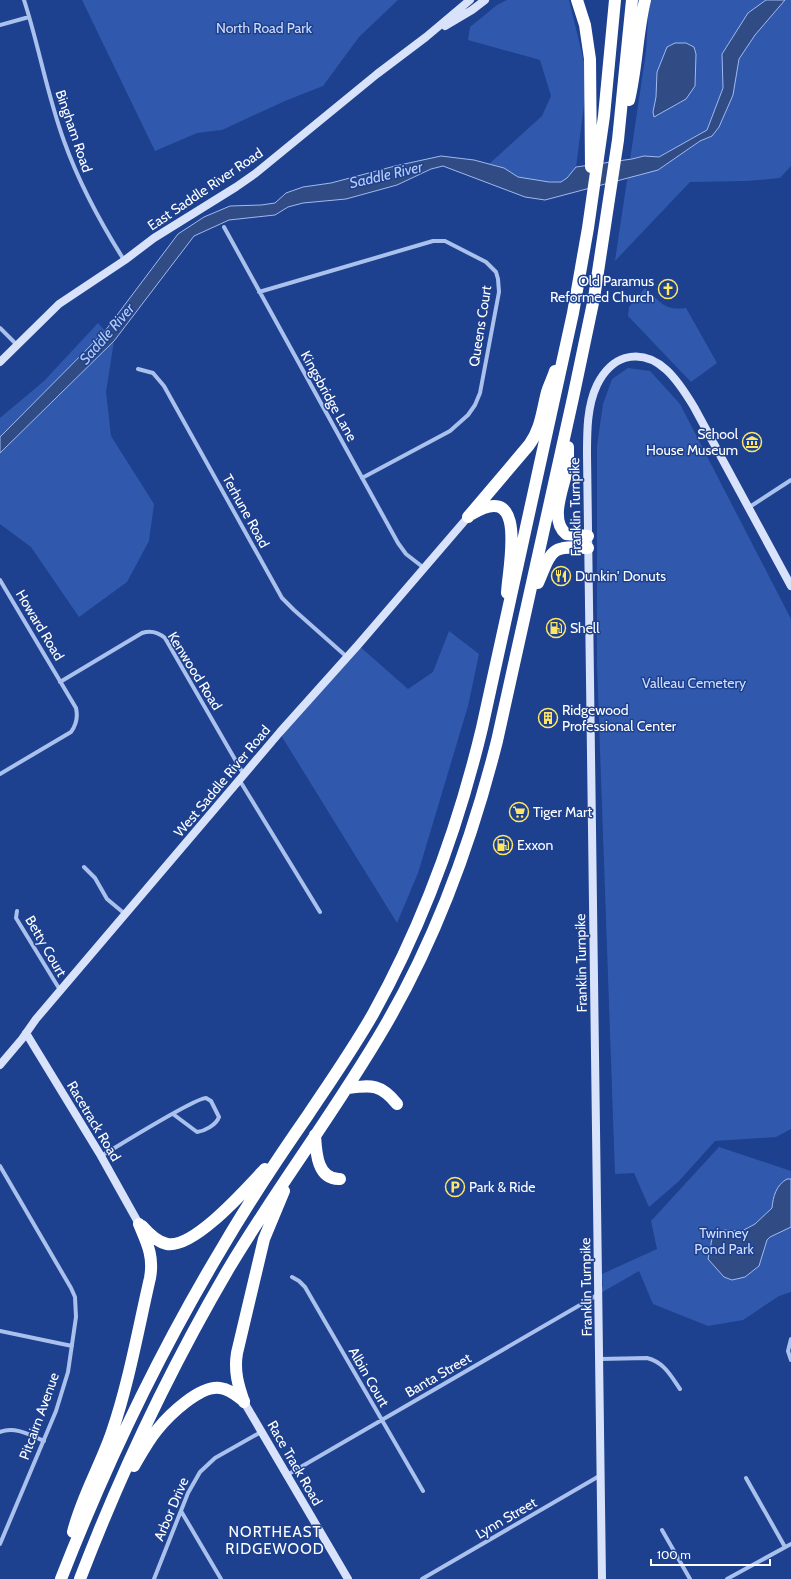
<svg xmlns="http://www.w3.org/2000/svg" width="791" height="1579" font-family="Cabin,sans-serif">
<rect width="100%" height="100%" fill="#1d408f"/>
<path fill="#3059ad" d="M 82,0 L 398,0 L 359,37 L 323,86 L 285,101 L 222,130 L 197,133 L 155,151 Z
M 507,0 L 569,0 L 586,70 L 589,67 L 576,167 L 567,178 L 561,182 L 541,181 L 518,177 L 504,168 L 489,164 L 542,116 L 551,96 L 540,60 L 468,40 L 470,27 L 497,5 Z
M 649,0 L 791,0 L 791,166 L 780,178 L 747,181 L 690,182 L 615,261 L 646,52 Z
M 645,288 C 661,302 664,311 686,308 L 717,363 L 691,382 L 628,316 L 629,307 Z
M 98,323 L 114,341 L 106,392 L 111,436 L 154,504 L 149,541 L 127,582 L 79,617 L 31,547 L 0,524 L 0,418 L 44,381 Z
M 628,368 L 650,371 L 680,404 L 791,619 L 791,1129 L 776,1137 L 715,1141 L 679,1181 L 649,1207 L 634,1173 L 615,1174 L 597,664 L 597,446 L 603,404 L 612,379 Z
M 449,631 L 479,654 L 468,706 L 418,873 L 397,923 L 279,732 L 358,645 L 408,689 L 433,672 Z
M 719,1147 L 791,1171 L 791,1292 L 779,1296 L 743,1320 L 708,1326 L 653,1304 L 639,1271 L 599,1294 L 603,1286 L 602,1274 L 657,1249 L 651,1221 Z"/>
<path fill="#314b85" stroke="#9fbaef" d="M 766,0 L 785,0 L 755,35 L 739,59 L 733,95 L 719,127 L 712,136 L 700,141 L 658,170 L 545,200 L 525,197 L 443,166 L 431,169 L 397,185 L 346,199 L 303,203 L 288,207 L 275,215 L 229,220 L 194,236 L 114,341 L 0,453 L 0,437 L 105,331 L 178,234 L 204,217 L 230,206 L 261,205 L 275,203 L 286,193 L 303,187 L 331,183 L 395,166 L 441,156 L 474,160 L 504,168 L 518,177 L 549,182 L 561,182 L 567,178 L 576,167 L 632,159 L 644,156 L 659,157 L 707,130 L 723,88 L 722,54 L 748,13 Z
M 675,43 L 686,43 L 694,47 L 696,54 L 695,86 L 686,99 L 654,117 L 653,112 L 656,97 L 657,72 L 667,47 Z
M 787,1179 L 791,1179 L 791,1227 L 770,1237 L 767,1240 L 759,1266 L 745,1277 L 732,1280 L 724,1277 L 708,1259 L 712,1239 L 723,1230 L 742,1231 L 755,1224 L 772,1208 C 773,1197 776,1185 787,1179 Z"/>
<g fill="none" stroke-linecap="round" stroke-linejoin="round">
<path stroke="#abc1ed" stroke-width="4" d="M 24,0 C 39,46 47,95 64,141 C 79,183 100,222 124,260
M 0,25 L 29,17
M 224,227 L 398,543 L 406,554 L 424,568
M 259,292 L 433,241 L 445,241 L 486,262 L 496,272 L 498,279 L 499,292 L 480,393 L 475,405 L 468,415 L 450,431 L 362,478
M 0,328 L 17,345
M 138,369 L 153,373 L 164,386 L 282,598 L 294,610 L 347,657
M 748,508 L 791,480
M 0,580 L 76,708 C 78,717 77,724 71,732 L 0,774
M 60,682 L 142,633 C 151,630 158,632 165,638 L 244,775
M 240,781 L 320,912
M 84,867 L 95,878 L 107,899 L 125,914
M 17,911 L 16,918 L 60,990
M 101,1156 C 117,1147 194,1098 206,1098 L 211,1101 L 219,1117 C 216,1125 205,1131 197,1132 L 173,1114
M 0,1166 L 71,1288 L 75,1297 L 76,1317 L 68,1372 L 56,1411 L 0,1544
M 292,1277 L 299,1281 L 305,1287 L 423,1491
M 0,1331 L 72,1346
M 791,1339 L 788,1351 L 791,1360
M 600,1359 L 647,1358 C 664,1362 671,1376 680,1389
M 0,1432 C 15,1426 30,1435 44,1441
M 287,1475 L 599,1294
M 746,1478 L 785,1547
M 181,1511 L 221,1579
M 662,1530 L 690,1579
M 154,1579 L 188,1493 L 200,1472 L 215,1458 L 261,1432
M 422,1579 L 601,1475
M 727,1579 L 791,1544"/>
<path stroke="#d8e2fa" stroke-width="8" d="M 445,26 L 472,10 L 485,0
M 0,362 L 59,304 L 125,260 L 154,238 L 236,187 L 256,173 L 377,74 L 426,37 L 470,0
M 26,1033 L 101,1156 L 139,1224
M 0,1065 L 22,1039 L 36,1019 L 280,732 L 358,645 L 468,517
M 244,1402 L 348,1579
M 602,1579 L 587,454 C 587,431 587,406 597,385 C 603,373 612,362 625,358 C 658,349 679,382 694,407 L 791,586"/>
<path stroke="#fff" stroke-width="12" d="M 577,0 L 585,25 L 590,59 L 591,167
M 629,100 C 637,67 637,33 645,0
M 568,447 C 568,453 568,459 568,465 C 565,485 548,519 566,534 L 588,536
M 472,514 C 529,479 508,568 507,593
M 468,517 L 529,445 C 541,429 542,411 547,392 C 549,385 553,378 555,371
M 538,583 C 552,550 550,545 588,548
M 348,1088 C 372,1085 381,1084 397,1104
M 315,1135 C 316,1152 317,1180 340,1179
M 142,1226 C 149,1234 157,1242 167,1244 C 194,1249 247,1188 265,1169
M 244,1402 C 238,1385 234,1371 237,1353 L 264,1239 L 284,1191
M 134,1466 C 141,1454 148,1441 157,1430 C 169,1415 200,1385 220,1388 C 230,1389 237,1396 244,1401
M 73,1532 C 82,1496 100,1467 112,1432 C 129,1382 138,1330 150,1278 C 154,1256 147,1243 139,1224
M 61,1579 C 106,1464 159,1353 222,1248 C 249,1202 278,1158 308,1115 C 330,1082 353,1049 373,1014 C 423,924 458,828 482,728 L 573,313 L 588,228 L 604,116 L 615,0
M 80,1579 C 121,1472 171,1367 229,1268 C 278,1186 337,1109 385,1026 C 437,937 472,840 497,741 L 573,398 L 594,298 L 618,140 L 632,0"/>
</g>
<defs>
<symbol id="church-ring" viewBox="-11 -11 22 22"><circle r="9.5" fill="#1d408f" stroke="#fde56a" stroke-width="1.5"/><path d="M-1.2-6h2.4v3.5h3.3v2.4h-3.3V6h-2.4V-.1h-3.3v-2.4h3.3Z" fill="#fde56a"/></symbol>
<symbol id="museum-ring" viewBox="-11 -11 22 22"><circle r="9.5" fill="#1d408f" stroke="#fde56a" stroke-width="1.5"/><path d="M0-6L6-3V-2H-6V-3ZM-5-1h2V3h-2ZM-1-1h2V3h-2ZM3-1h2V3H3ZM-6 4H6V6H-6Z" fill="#fde56a"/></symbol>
<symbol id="restaurant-ring" viewBox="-11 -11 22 22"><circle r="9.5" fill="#1d408f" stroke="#fde56a" stroke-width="1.5"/><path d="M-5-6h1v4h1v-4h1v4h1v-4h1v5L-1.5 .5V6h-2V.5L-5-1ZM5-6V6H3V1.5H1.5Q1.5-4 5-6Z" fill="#fde56a"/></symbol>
<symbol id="fuel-ring" viewBox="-11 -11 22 22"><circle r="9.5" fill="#1d408f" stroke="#fde56a" stroke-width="1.5"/><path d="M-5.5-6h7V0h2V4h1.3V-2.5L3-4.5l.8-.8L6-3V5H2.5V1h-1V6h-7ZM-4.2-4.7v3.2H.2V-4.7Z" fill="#fde56a"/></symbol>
<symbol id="building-ring" viewBox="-11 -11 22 22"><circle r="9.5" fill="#1d408f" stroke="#fde56a" stroke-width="1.5"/><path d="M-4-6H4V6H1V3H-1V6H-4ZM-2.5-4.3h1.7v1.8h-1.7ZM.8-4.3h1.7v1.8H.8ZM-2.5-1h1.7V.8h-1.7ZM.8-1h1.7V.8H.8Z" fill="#fde56a"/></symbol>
<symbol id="supermarket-ring" viewBox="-11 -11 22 22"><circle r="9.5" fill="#1d408f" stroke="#fde56a" stroke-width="1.5"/><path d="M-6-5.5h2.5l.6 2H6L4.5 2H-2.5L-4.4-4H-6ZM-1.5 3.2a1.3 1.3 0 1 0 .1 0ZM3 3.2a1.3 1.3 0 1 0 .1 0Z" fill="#fde56a"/></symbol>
<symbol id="parking-ring" viewBox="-11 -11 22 22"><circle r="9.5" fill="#1d408f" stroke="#fde56a" stroke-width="1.5"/><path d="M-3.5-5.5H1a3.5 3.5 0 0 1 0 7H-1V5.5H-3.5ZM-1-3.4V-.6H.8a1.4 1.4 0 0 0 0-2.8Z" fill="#fde56a"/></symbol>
</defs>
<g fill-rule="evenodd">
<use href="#church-ring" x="657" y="278" width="22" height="22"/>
<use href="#museum-ring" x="741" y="431" width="22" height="22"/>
<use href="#restaurant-ring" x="550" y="565" width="22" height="22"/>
<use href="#fuel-ring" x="545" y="617" width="22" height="22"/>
<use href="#building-ring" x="537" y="707" width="22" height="22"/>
<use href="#supermarket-ring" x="508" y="801" width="22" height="22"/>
<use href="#fuel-ring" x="492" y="834" width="22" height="22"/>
<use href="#parking-ring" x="444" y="1176" width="22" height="22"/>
</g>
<g text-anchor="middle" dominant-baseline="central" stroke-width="3" stroke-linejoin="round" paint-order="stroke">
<g font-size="14" fill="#d1defa" stroke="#1d408f">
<text x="264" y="28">North Road Park</text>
<text x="694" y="683">Valleau Cemetery</text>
<text x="724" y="1233">Twinney<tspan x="724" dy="16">Pond Park</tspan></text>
</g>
<g font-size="14" fill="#fff" stroke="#1d408f">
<text transform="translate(74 131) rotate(71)">Bingham Road</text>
<text transform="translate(205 189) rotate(-34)">East Saddle River Road</text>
<text transform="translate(480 326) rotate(-81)">Queens Court</text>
<text transform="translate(329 396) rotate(61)">Kingsbridge Lane</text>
<text transform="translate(575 507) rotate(-91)">Franklin Turnpike</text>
<text transform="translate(246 511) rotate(61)">Terhune Road</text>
<text transform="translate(40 625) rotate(59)">Howard Road</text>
<text transform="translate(195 671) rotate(58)">Kenwood Road</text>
<text transform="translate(222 781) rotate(-50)">West Saddle River Road</text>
<text transform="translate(46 946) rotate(60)">Betty Court</text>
<text transform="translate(581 963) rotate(-91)">Franklin Turnpike</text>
<text transform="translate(94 1121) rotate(59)">Racetrack Road</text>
<text transform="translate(586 1287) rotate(-91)">Franklin Turnpike</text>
<text transform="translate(438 1375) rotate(-30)">Banta Street</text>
<text transform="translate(369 1377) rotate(60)">Albin Court</text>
<text transform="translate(39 1416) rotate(-70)">Pitcairn Avenue</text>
<text transform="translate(295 1463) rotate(60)">Race Track Road</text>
<text transform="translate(171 1509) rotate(-67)">Arbor Drive</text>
<text transform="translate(506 1518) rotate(-30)">Lynn Street</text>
</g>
<g font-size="14" fill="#fff" stroke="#1d408f" text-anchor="start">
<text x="654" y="281" text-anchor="end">Old Paramus<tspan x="654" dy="16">Reformed Church</tspan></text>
<text x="738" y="434" text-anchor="end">School<tspan x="738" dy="16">House Museum</tspan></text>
<text x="575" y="576">Dunkin' Donuts</text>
<text x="570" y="628">Shell</text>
<text x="562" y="710">Ridgewood<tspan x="562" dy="16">Professional Center</tspan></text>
<text x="533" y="812">Tiger Mart</text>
<text x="517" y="845">Exxon</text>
<text x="469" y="1187">Park &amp; Ride</text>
</g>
<g font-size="15" font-style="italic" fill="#b7ccf4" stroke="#1d408f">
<text transform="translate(386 175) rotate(-13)">Saddle River</text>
<text transform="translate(107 334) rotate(-49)">Saddle River</text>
</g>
<g font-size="15" letter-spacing="1" fill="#fff" stroke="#1d408f">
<text x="275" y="1532">NORTHEAST<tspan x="275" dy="17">RIDGEWOOD</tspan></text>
</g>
</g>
<path d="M651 1559v6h119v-6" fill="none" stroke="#ffffff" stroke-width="2"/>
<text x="657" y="1559" font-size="12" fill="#ffffff" stroke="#1d408f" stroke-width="3" paint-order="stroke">100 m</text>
</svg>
